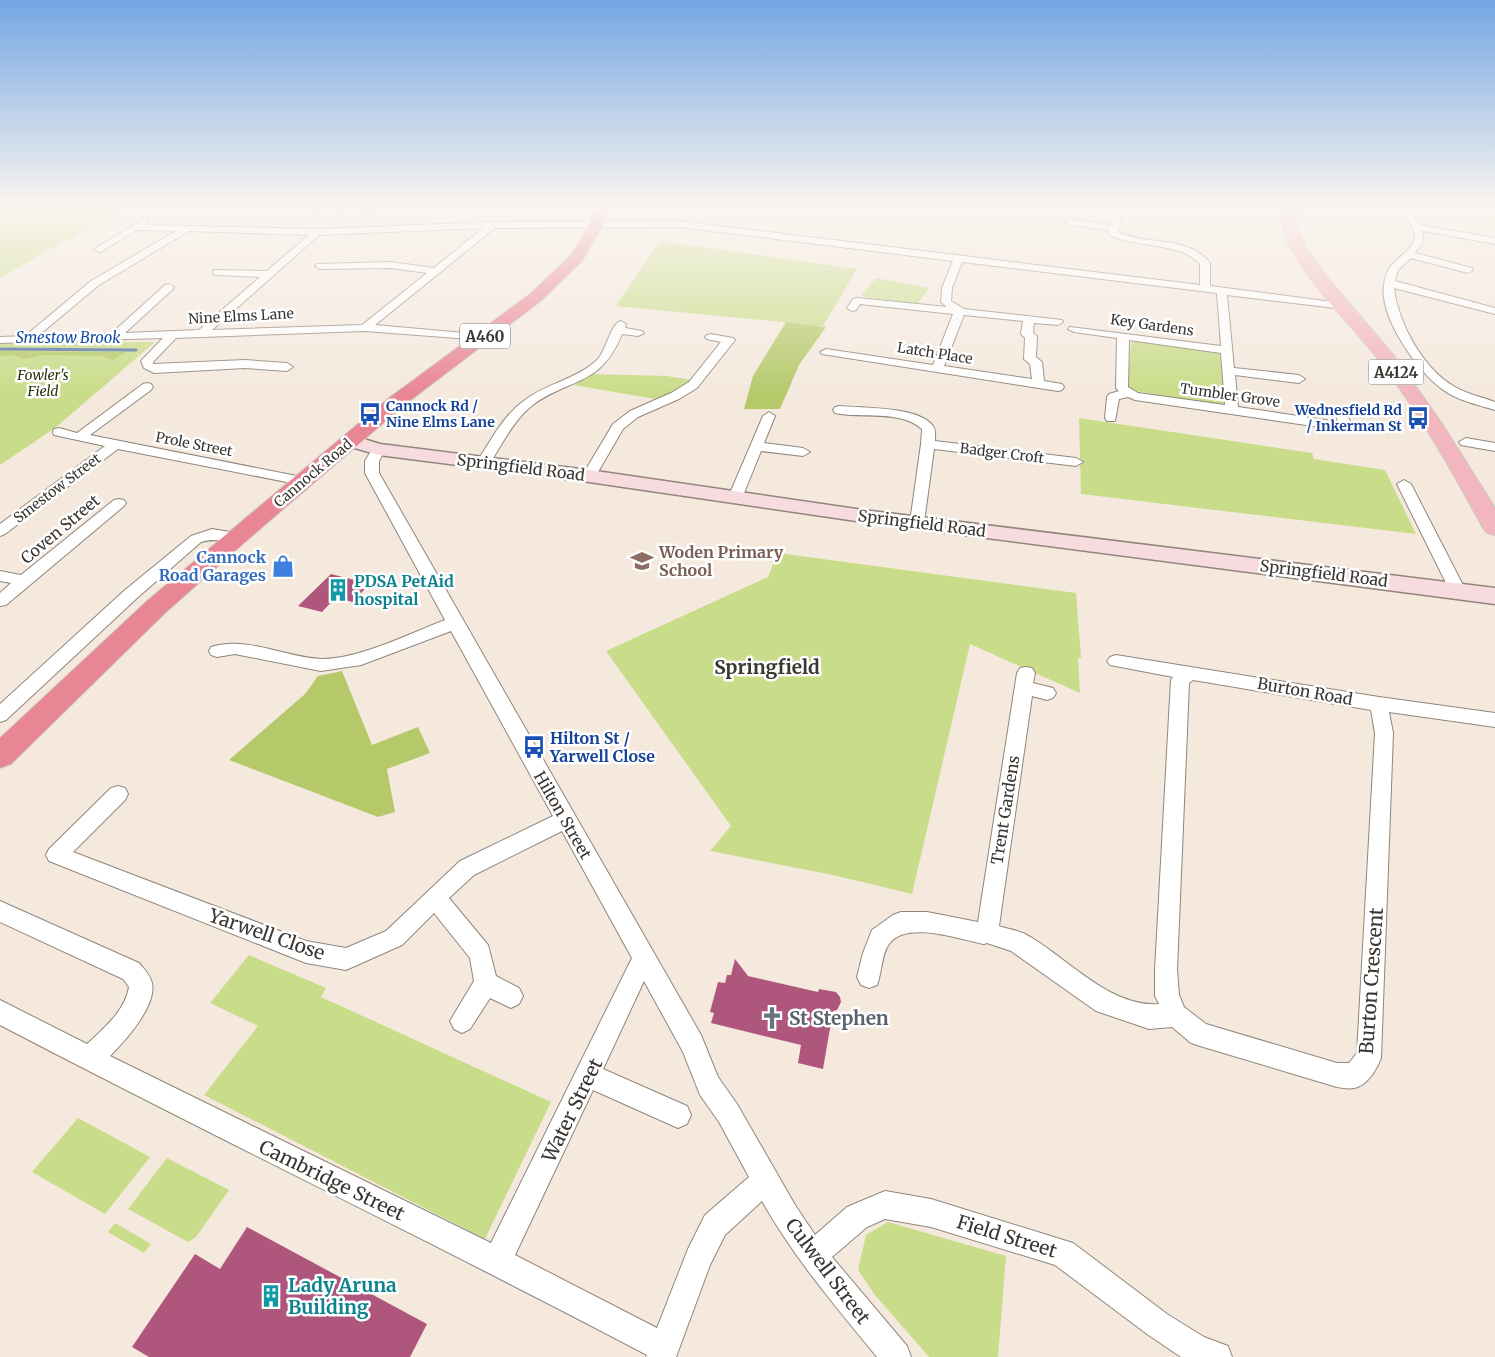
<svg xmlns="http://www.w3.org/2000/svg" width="1495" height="1357" font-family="Merriweather,serif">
<rect width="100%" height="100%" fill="#f5e9de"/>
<path fill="#c9dc89" d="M 0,205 L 52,205 L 121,209 L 0,278 Z
M 660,241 L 857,269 L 823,326 L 616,306 Z
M 876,278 L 929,288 L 916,306 L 861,296 Z
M 1135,341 L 1220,353 L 1224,403 L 1218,405 L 1131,390 L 1127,386 L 1131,343 Z
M 25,342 L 155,342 L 55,428 L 0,465 L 0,343 Z
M 592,374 L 667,376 L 692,380 L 675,391 L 655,399 L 574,385 Z
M 1079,418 L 1312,453 L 1314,459 L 1385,470 L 1416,534 L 1081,494 Z
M 778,553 L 1076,593 L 1081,658 L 1078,658 L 1080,693 L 970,644 L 912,894 L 833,875 L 710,851 L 731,826 L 606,651 L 768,577 Z
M 249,955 L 326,988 L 321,997 L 551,1102 L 485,1239 L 204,1095 L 258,1026 L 210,1003 Z
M 78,1118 L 150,1157 L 105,1214 L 32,1172 Z
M 167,1158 L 229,1190 L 196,1237 L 188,1242 L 128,1209 Z
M 888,1222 L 1006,1256 L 998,1357 L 929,1357 L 875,1295 L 858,1270 L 866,1235 Z
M 115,1223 L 151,1244 L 144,1253 L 108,1232 Z"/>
<path fill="#b5c96b" d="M 786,322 L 826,327 L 799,365 L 780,409 L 744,409 L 753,376 Z
M 0,351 L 126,352 L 113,360 L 102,356 L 44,355 L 23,359 L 13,355 L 0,356 Z
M 342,671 L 372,745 L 418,727 L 430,753 L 387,769 L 395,812 L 378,817 L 229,760 L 305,694 L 318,676 Z"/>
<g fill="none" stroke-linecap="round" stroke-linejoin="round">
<path stroke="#5776a8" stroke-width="3" d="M 0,349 L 136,350"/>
</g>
<path fill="#ae567c" d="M 331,574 L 370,584 L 352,602 L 336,597 L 322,612 L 298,606 Z
M 735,959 L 748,976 L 818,992 L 819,989 L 836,992 L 840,997 L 841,1002 L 837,1010 L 833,1011 L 823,1069 L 798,1063 L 801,1045 L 711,1023 L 714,1013 L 710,1012 L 718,982 L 725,983 L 727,975 L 731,975 Z
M 247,1227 L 427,1324 L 410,1357 L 149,1357 L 132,1347 L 195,1254 L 220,1269 Z"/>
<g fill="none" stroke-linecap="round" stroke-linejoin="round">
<defs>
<path id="street" d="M 1117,205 L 1127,205 L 1124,208 L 1118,232 C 1147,246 1188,235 1210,263 L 1210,286 L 1348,304 L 1349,306 L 1348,308 L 1344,309 L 1227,295 L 1234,368 L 1299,375 L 1305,379 L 1299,383 L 1235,375 L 1238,407 L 1338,422 L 1336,416 L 1342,412 L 1346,413 L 1353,427 L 1352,430 L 1347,431 L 1135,400 L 1128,397 L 1119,399 L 1115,421 L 1107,421 L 1105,418 L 1107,397 L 1109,394 L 1119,391 L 1116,388 L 1117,338 L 1074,332 L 1068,329 L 1070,327 L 1221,346 L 1217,293 L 962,262 L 952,288 L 951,301 L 964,309 L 1062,320 L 1063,322 L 1058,325 L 1034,323 L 1033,333 L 1037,336 L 1036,357 L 1042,362 L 1044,381 L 1062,384 L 1064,387 L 1062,390 L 1058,391 L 822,354 L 820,352 L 826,349 L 933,365 L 953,314 L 860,304 L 856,310 L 852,311 L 847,308 L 853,299 L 857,298 L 947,307 L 941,302 L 942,288 L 953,261 L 679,227 L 495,228 L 375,325 L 487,335 L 489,337 L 483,340 L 365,331 L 176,338 L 153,362 L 153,364 L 245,360 L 287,363 L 293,367 L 287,371 L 245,368 L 154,373 L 144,368 L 141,361 L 163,338 L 0,343 L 0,337 L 25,336 L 91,281 L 176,231 L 137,230 L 102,251 L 99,252 L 94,249 L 144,219 L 149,222 L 146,225 L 317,229 L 493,222 L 679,221 L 1200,285 L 1200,264 C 1179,241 1138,249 1110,235 L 1108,230 L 1070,225 L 1065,222 L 1070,219 L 1110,225 ZM 483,228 L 434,268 L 391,262 L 317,264 L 315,266 L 320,269 L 391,268 L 427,273 L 362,325 L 212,330 L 319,235 ZM 189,231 L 309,235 L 267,271 L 213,270 L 213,274 L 217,275 L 260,277 L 199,330 L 125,333 L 173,289 L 174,287 L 169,284 L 165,285 L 112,333 L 39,335 L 99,285 ZM 964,315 L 1023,321 L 1021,334 L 1025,338 L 1024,359 L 1030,364 L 1032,379 L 944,366 ZM 1129,340 L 1221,353 L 1225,405 L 1138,393 L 1128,387 Z
M 1399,205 L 1407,205 L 1420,225 L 1495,238 L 1495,244 L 1423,231 L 1422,243 L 1415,253 L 1472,268 L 1473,270 L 1468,273 L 1411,258 L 1398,270 L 1395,281 L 1495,308 L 1495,314 L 1394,288 C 1398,323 1423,369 1455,387 C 1467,394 1482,397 1495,402 L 1495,410 C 1478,405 1456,400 1442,389 C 1417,371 1379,317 1384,285 C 1385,279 1386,273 1390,267 C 1398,256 1419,247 1414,231 C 1411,222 1402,215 1399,205 Z
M 1470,205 L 1495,205 L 1495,211 L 1474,208 Z
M 621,321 L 626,324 L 625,328 L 642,331 L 644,333 L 638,336 L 622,334 C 601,386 573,377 534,404 C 513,420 502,445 488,466 L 478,466 L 476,463 C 491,441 503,415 525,400 C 547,383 578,379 598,359 C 606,350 611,323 621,321 Z
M 711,334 L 733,338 L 735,340 L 697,388 L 679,399 L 638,417 L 623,429 L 594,479 L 584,479 L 582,476 L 613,424 L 630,411 L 671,393 L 689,382 L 721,342 L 707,339 L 705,337 L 707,335 Z
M 147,383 L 151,384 L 153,387 L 151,390 L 90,435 L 302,477 L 309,481 L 302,485 L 118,449 L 5,534 L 0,536 L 0,524 L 105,446 L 54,435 L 53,432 L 54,429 L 59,428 L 77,433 L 143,384 Z
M 839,406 C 861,408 919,406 933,426 C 936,430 935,436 935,441 L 1076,458 L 1083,462 L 1076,466 L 934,449 L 924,522 L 922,525 L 912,525 L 910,522 L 921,444 L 922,429 C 899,409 862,419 835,413 L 833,410 L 835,407 Z
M 769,412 L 775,416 L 764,443 L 803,448 L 810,452 L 803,456 L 761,451 L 742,498 L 740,501 L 730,501 L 728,498 L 763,416 Z
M 1466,438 L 1495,443 L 1495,451 L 1461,445 L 1459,442 Z
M 379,445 L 386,449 L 379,461 L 379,473 L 701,1035 L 718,1077 L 737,1104 L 795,1205 L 815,1235 L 847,1207 L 885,1191 L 931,1199 L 1073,1243 L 1167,1314 L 1204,1337 L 1228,1346 L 1232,1357 L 1181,1357 L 1147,1334 L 1055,1265 L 931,1227 L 885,1219 L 867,1227 L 832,1257 L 907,1346 L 911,1357 L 877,1357 C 836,1307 794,1258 762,1201 L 725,1235 L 710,1265 L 676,1357 L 646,1357 L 647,1355 C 433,1242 214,1137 0,1025 L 0,1000 L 87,1044 C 104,1028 125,1011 129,987 L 123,979 L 0,922 L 0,901 L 139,963 C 144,969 150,975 152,983 C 157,1006 125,1041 110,1056 L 491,1243 L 632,958 L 562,831 L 474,875 L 449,898 L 488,945 L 496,976 L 519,988 L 523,996 L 519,1004 L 511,1008 L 490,998 L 470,1029 L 462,1033 L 454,1029 L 450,1021 L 474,981 L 470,958 L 434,913 L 402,945 L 346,970 L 306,963 L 49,861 L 46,855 L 49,849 L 111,788 L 118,786 L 125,788 L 128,794 L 125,800 L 73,852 L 306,941 L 346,948 L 386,931 L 460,861 L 553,816 L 451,631 L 361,665 L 321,671 L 235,654 L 217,657 L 211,655 L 209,651 L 211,647 C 248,636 283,657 321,659 C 357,660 411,633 445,620 L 365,473 L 365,461 L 374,446 ZM 644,981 L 683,1052 L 700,1095 L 719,1122 L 749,1177 L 705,1215 L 688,1249 L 657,1328 L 515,1255 L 593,1090 L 678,1128 L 687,1124 L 691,1115 L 687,1106 L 603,1069 Z
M 1404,480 L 1411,484 L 1466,591 L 1464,595 L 1458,596 L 1452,595 L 1450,591 L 1397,484 Z
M 119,499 L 124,500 L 126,503 L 124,506 L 6,605 L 0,606 L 0,593 L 11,583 L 0,581 L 0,571 L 21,575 L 114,500 Z
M 212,529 L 242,534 L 244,537 L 242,540 C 228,544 218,537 201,542 L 137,598 L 6,720 L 0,722 L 0,704 L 125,590 L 191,536 Z
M 1116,655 L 1379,697 L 1495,713 L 1495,727 L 1389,712 L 1393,733 L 1381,1058 C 1377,1069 1367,1086 1354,1088 C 1349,1089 1342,1088 1337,1087 L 1200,1046 L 1191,1043 L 1172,1027 L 1149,1029 L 1096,1011 L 1011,951 L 987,943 L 984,944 C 959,939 906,920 889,944 C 881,955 882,973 877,985 L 869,988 L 861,985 L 857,977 L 863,953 L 872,930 L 893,915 L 901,912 L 927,912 L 978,922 L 1017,673 L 1020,668 L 1026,667 L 1032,668 L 1035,673 L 1033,683 L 1053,688 L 1056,693 L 1053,698 L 1047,700 L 1032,696 L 999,926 C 1007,929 1017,930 1025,934 C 1066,956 1109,1008 1159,1004 L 1155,996 L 1155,970 L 1171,680 L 1173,677 L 1110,665 L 1107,661 L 1110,657 ZM 1193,680 L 1371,710 L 1375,733 L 1357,1053 L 1349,1063 L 1337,1063 L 1206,1024 L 1184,1007 L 1179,995 L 1177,970 L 1189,683 Z"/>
<path id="secondary" d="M 351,435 L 380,444 L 589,470 L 863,510 L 1495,588 L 1495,604 L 863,522 L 589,482 L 379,455 L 344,445 L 342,441 L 344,437 Z"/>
<path id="primary" d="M 1283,205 L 1297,205 L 1296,223 L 1305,247 L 1327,277 L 1395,357 L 1441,422 L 1495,508 L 1495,535 L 1487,533 L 1483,528 C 1452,471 1420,414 1381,363 C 1352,325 1314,291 1291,249 C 1283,236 1279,220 1283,205 Z"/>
<path id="highway" d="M 594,205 L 608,205 L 603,225 L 582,261 L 542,300 L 403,406 L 245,542 L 165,613 L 11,764 L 0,768 L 0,738 L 147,601 L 229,532 L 389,398 L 530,294 L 571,255 L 589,225 Z"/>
</defs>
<use href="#street" stroke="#90867b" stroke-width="2"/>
<use href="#secondary" stroke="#90867b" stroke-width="3"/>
<use href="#primary" stroke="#cccbc9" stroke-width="2"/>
<use href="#highway" stroke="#cccbc9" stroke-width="2"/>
<use href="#street" fill="#fff" fill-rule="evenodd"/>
<use href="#secondary" fill="#f8dbdf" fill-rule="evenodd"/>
<use href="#primary" fill="#f2b6bf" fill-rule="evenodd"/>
<use href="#highway" fill="#e98694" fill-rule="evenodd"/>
<defs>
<path id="rail" d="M 127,205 L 349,208 L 579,205"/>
</defs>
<use href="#rail" stroke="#7f7871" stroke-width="3"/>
<use href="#rail" stroke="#fff" stroke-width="2" stroke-dasharray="6" stroke-linecap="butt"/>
</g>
<linearGradient id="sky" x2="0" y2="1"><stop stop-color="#73a6e3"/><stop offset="0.52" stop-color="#faf5f0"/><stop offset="1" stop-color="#faf5f0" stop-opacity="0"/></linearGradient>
<rect width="1495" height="395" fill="url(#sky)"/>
<defs>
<symbol id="bus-bare" viewBox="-9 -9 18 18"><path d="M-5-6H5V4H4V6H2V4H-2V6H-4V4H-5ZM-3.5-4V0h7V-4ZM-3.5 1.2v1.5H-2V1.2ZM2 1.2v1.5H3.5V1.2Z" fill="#1a4fb4" stroke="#fff" stroke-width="2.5" paint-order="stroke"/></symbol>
<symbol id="school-bare" viewBox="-9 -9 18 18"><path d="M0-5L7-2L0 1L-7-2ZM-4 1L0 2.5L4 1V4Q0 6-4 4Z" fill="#8d6e63" stroke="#fff" stroke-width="2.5" paint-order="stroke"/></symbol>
<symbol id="shop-bare" viewBox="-9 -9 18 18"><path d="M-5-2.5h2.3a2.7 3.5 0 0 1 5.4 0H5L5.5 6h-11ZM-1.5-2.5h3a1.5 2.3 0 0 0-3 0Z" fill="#3f7fe0" stroke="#fff" stroke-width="2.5" paint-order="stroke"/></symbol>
<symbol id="building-bare" viewBox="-9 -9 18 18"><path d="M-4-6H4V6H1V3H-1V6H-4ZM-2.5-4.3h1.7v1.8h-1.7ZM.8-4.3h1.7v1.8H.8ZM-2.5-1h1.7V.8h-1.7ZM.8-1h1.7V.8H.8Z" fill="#0f9aa8" stroke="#fff" stroke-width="2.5" paint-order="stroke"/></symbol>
<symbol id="church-bare" viewBox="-9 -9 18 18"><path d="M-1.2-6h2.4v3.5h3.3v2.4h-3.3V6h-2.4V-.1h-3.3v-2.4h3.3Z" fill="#6b7280" stroke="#fff" stroke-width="2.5" paint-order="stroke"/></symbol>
</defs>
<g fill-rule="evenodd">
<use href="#bus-bare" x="354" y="398" width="32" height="32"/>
<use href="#bus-bare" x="1402" y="402" width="32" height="32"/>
<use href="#school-bare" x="626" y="545" width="32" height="32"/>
<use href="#shop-bare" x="267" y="550" width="32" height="32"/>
<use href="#building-bare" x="322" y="574" width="32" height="32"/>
<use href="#bus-bare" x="518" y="731" width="32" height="32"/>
<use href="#church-bare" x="756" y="1002" width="32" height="32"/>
<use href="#building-bare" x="255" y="1280" width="32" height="32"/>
</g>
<g text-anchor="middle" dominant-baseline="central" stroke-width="5" stroke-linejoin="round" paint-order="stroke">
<g font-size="14" fill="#3a3631" stroke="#fff">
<text transform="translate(241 316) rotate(-3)">Nine Elms Lane</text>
<text transform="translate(1152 325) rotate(8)">Key Gardens</text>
<text transform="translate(935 353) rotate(9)">Latch Place</text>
<text transform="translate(1230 395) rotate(8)">Tumbler Grove</text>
<text transform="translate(194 444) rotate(11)">Prole Street</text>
<text transform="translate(1002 453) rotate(7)">Badger Croft</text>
<text transform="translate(313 473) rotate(-40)">Cannock Road</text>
<text transform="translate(57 488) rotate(-37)">Smestow Street</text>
</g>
<g font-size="14" font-style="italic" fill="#2c340b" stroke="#fff">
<text x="43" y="375">Fowler's<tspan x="43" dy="16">Field</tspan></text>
</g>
<g font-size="14" font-weight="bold" fill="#164399" stroke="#fff" text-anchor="start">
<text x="386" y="406">Cannock Rd /<tspan x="386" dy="16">Nine Elms Lane</tspan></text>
<text x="1402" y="410" text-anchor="end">Wednesfield Rd<tspan x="1402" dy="16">/ Inkerman St</tspan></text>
</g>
<g fill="#fff" stroke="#75726f" stroke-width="1">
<rect x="460" y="323.5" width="50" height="25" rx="4"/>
<rect x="1368.5" y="359.5" width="55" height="25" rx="4"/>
</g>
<g font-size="15" font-weight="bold" fill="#3a3631">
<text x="485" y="336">A460</text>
<text x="1396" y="372">A4124</text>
</g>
<g font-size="15" font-style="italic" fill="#114da3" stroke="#fff">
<text x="68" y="337">Smestow Brook</text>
</g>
<g font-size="16" fill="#3a3631" stroke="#fff">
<text transform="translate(521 467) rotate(7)">Springfield Road</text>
<text transform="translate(922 523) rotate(7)">Springfield Road</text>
<text transform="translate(60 529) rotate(-40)">Coven Street</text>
<text transform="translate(1324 573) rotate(7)">Springfield Road</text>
<text transform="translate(1305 691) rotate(10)">Burton Road</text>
<text transform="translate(1005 810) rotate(-81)">Trent Gardens</text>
<text transform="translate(563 815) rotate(60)">Hilton Street</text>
</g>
<g font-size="16" font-weight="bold" fill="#785e54" stroke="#fff" text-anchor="start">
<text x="659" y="552">Woden Primary<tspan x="659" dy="18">School</tspan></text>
</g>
<g font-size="16" font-weight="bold" fill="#366cbe" stroke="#fff" text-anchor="end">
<text x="266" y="557">Cannock<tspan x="266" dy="18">Road Garages</tspan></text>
</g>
<g font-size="16" font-weight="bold" fill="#0d838f" stroke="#fff" text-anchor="start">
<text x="354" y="581">PDSA PetAid<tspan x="354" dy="18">hospital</tspan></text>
</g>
<g font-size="16" font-weight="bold" fill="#164399" stroke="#fff" text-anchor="start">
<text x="550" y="738">Hilton St /<tspan x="550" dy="18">Yarwell Close</tspan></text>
</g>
<g font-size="19" font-weight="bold" fill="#3a3631" stroke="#fff">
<text x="767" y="667">Springfield</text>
</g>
<g font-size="19" fill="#3a3631" stroke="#fff">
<text transform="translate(267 934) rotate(19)">Yarwell Close</text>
<text transform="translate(1371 981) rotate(-86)">Burton Crescent</text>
<text transform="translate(572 1110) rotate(-64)">Water Street</text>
<text transform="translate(332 1180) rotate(26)">Cambridge Street</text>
<text transform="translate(1007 1236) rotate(17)">Field Street</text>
<text transform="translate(828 1271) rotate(53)">Culwell Street</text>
</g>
<g font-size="19" font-weight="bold" fill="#5b616d" stroke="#fff" text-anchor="start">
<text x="789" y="1018">St Stephen</text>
</g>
<g font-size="19" font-weight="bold" fill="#0d838f" stroke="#fff" text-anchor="start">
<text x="288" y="1285">Lady Aruna<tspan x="288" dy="22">Building</tspan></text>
</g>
</g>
</svg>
